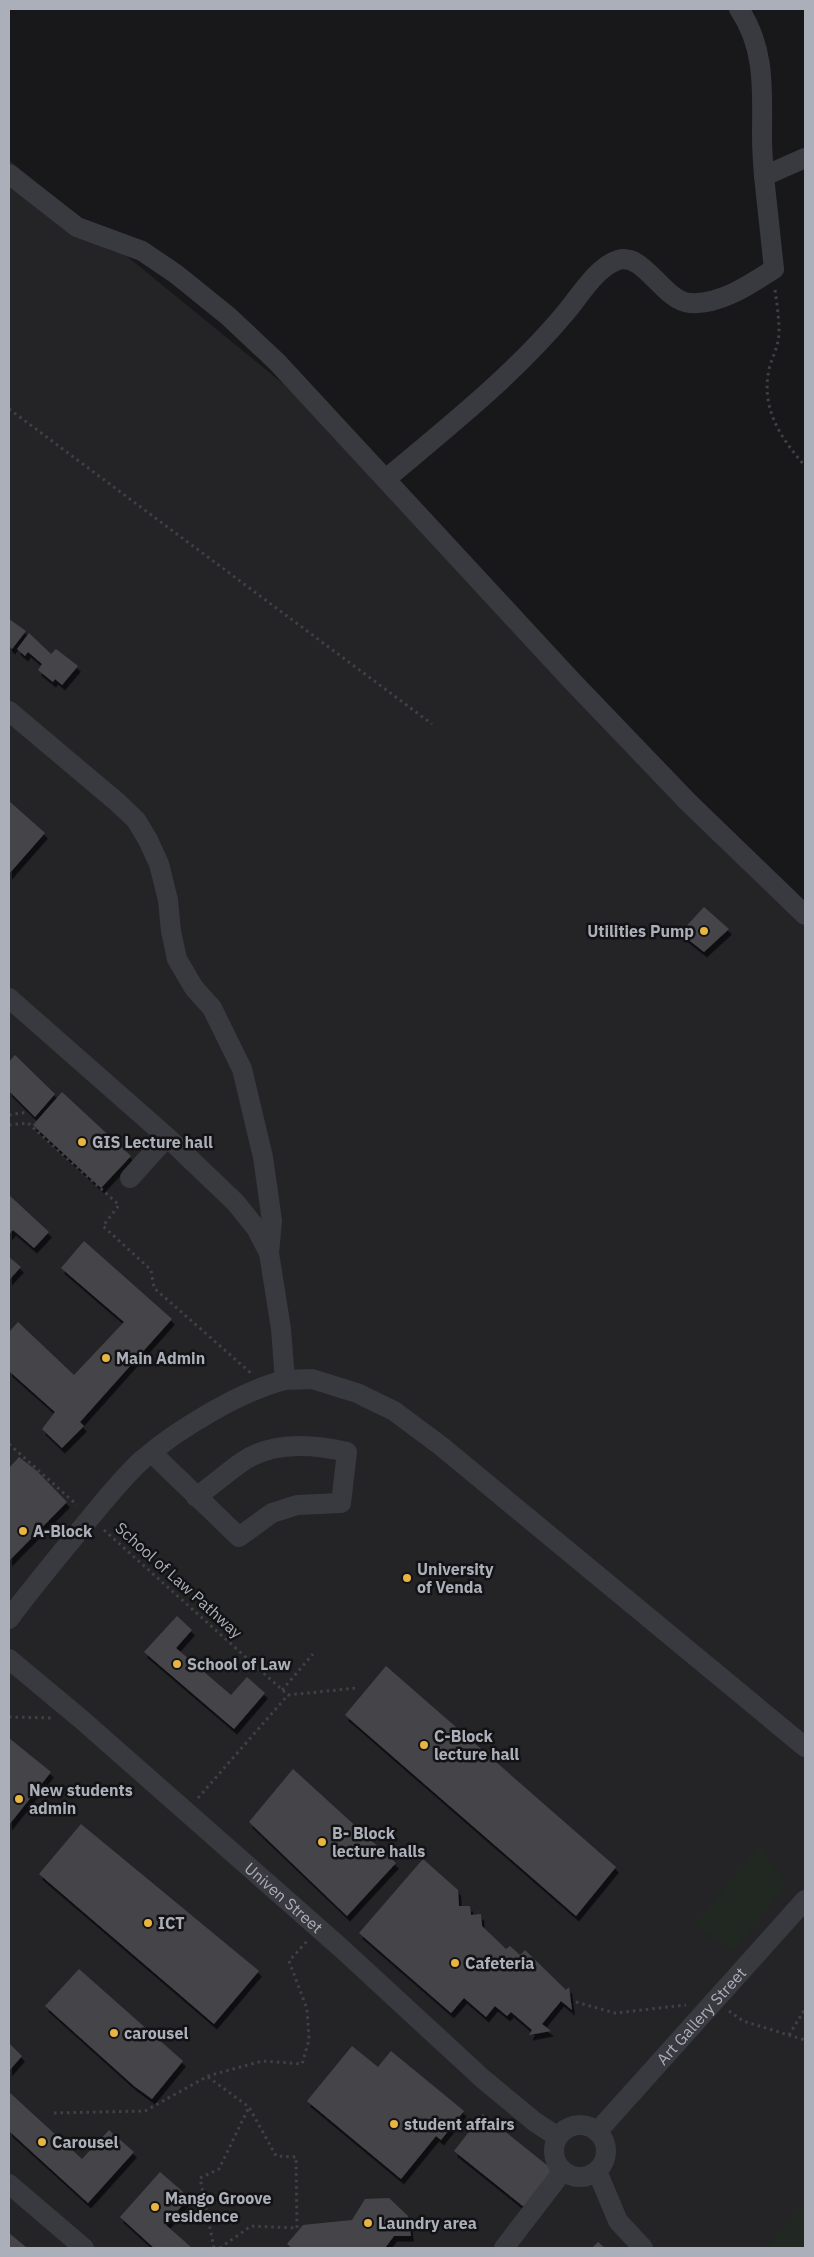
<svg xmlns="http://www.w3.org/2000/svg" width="814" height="2257" font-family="'IBM Plex Sans',sans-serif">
<defs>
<filter id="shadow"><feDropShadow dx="3" dy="5.5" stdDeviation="0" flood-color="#0009"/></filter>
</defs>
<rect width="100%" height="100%" fill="#18181a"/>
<path fill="#242427" d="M 9,160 L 330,422 L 805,907 L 805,2248 L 9,2248 Z"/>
<path fill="#202821" d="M 759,1847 L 787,1884 L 732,1952 L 695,1924 Z
M 805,2204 L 805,2248 L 766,2248 Z"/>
<path fill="#45454a" filter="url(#shadow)" d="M 9,619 L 26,631 L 12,649 L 9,646 Z
M 29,633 L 51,654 L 56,649 L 78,666 L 62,685 L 55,679 L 53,682 L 38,670 L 42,664 L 28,652 L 25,656 L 17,649 Z
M 9,801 L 45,833 L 9,874 Z
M 704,907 L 729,929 L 704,952 L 680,933 Z
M 15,1055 L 55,1094 L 35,1117 L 9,1091 L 9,1062 Z
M 62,1092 L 131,1156 L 101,1188 L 33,1125 Z
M 9,1195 L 49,1232 L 34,1248 L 13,1230 L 9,1235 Z
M 84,1241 L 172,1319 L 80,1422 L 84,1426 L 62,1448 L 42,1429 L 55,1412 L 9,1371 L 9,1332 L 18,1322 L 74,1375 L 124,1322 L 61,1268 Z
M 9,1257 L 21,1267 L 9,1280 Z
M 19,1457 L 37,1471 L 67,1502 L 9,1561 L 9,1468 Z
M 177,1616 L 192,1630 L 176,1648 L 231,1695 L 247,1677 L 265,1693 L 234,1729 L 144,1652 Z
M 386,1666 L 616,1867 L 576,1916 L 345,1715 Z
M 9,1738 L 51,1772 L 9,1825 Z
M 293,1769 L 396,1863 L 347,1916 L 249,1822 Z
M 81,1824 L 259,1971 L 214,2024 L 39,1874 Z
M 423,1859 L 458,1890 L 459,1906 L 470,1906 L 471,1915 L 481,1914 L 482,1926 L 506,1949 L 510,1946 L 520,1955 L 525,1950 L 566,1990 L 569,1987 L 572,2010 L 561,2001 L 542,2024 L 551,2031 L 529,2035 L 532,2030 L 511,2012 L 507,2016 L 495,2006 L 486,2017 L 464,1998 L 451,2013 L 359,1933 Z
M 79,1969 L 183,2061 L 152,2099 L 134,2086 L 45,2006 Z
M 9,2043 L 22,2056 L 9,2071 Z
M 352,2046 L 378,2067 L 391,2051 L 464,2111 L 441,2140 L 436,2136 L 401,2179 L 307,2101 Z
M 9,2092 L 82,2159 L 109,2130 L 134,2152 L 88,2203 L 9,2131 Z
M 483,2114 L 553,2170 L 524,2207 L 454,2151 Z
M 160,2172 L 189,2197 L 166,2225 L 192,2248 L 154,2248 L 120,2217 Z
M 389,2198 L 408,2216 L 411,2236 L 394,2236 L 385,2248 L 292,2248 L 287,2244 L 303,2225 L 352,2220 L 365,2199 Z
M 9,2233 L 27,2248 L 9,2248 Z
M 598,2242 L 605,2248 L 592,2248 Z"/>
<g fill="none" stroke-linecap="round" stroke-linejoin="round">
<path stroke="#3f4146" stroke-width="3" stroke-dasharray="2.5 4" stroke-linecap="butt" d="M 775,290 C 777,304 779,318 779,332 C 779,346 772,357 769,369 C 761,409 780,437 805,466
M 9,409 L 432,724
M 9,1115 L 28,1112
M 9,1125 L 28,1123 L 119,1205 L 103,1226 L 151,1270 L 154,1288 L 252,1374
M 9,1444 L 77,1505
M 104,1530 L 288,1695 L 357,1688
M 282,1690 L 313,1654
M 9,1717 L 51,1718
M 198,1798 L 288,1695
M 576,2002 L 615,2013 L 686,2005
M 729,2011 L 743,2021 L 805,2040
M 789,2035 L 805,2009
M 208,2077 L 249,2107 L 276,2156 L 296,2157 L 297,2228 L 251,2226 L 220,2248
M 54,2113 L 145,2111 L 208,2076 L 262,2061 L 302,2064 L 309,2040 L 307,2009 L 289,1961 L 308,1940
M 214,2248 L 200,2178 L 219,2169 L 249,2107"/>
<g stroke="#393a3f" stroke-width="20">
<path d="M 739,9 C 766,49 762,91 762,137 C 762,150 763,163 764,176"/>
<path d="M 9,174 L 77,227 L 142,251 L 176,274 L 228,316 L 277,362 L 572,681 L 688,802 L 805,915"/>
<path d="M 386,479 C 449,426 515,374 567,311 C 581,294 597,267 618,260 C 644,252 663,301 690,303 C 720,305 749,285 774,269 L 764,176 L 805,158"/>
<path d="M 9,711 L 117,802 L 136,820 L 148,840 L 159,864 L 168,900 L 171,931 L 177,959 L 194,988 L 212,1008 L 242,1069 L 263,1157 L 272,1221 L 269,1253"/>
<path d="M 9,998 L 167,1137 L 236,1203 L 256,1228 L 269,1253 L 281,1329 L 285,1380 L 312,1379 L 357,1393 L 394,1411 L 441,1446 L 805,1747"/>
<path d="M 130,1178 L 167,1137"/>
<path d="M 152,1453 L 239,1537 L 272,1513 L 297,1505 L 341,1503 L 347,1452 C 313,1444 272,1441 242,1462 C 226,1473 212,1486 196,1497"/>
<path d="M 9,1619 C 35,1584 62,1552 90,1518 C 107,1498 123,1477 143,1459 C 178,1429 241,1391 285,1380"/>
<path id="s1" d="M 9,1659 L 81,1719 L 341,1948 L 483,2079 L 535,2122 L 558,2137"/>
<circle cx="580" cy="2151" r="26"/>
<path id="s2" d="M 597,2132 L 805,1900"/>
<path d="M 597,2171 L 618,2221 L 643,2248"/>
<path d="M 9,2184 L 84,2248"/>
<path d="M 504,2248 L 563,2171"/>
</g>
</g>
<g fill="#e8b442" stroke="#131315" stroke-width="2">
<circle cx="704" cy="931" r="5"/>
<circle cx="82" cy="1142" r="5"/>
<circle cx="106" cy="1358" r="5"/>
<circle cx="23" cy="1531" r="5"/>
<circle cx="407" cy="1578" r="5"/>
<circle cx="177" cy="1664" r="5"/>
<circle cx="424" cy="1745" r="5"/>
<circle cx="19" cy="1799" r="5"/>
<circle cx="322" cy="1842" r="5"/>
<circle cx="148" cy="1923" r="5"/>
<circle cx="455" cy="1963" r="5"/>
<circle cx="114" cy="2033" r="5"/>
<circle cx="394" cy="2124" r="5"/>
<circle cx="42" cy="2142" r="5"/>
<circle cx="155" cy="2207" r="5"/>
<circle cx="368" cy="2223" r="5"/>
</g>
<g text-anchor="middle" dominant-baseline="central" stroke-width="5" stroke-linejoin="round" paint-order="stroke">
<g font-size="16" font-weight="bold" fill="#abafb9" stroke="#131315" text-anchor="start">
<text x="694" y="931" text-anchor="end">Utilities Pump</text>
<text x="92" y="1142">GIS Lecture hall</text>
<text x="116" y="1358">Main Admin</text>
<text x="33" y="1531">A-Block</text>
<text x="417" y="1569">University<tspan x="417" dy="18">of Venda</tspan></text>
<text x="187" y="1664">School of Law</text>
<text x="434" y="1736">C-Block<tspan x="434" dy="18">lecture hall</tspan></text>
<text x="29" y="1790">New students<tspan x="29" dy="18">admin</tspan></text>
<text x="332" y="1833">B- Block<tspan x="332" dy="18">lecture halls</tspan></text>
<text x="158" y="1923">ICT</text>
<text x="465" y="1963">Cafeteria</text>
<text x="124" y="2033">carousel</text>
<text x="404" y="2124">student affairs</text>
<text x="52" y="2142">Carousel</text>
<text x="165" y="2198">Mango Groove<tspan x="165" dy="18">residence</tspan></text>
<text x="378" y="2223">Laundry area</text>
</g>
<g font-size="16" fill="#abafb9" stroke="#131315">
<text transform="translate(179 1580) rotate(42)">School of Law Pathway</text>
<text stroke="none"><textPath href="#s1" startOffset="364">Univen Street</textPath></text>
<text stroke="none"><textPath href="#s2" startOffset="156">Art Gallery Street</textPath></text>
</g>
</g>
<rect width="814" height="2257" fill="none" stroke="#abafb9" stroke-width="20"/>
</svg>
